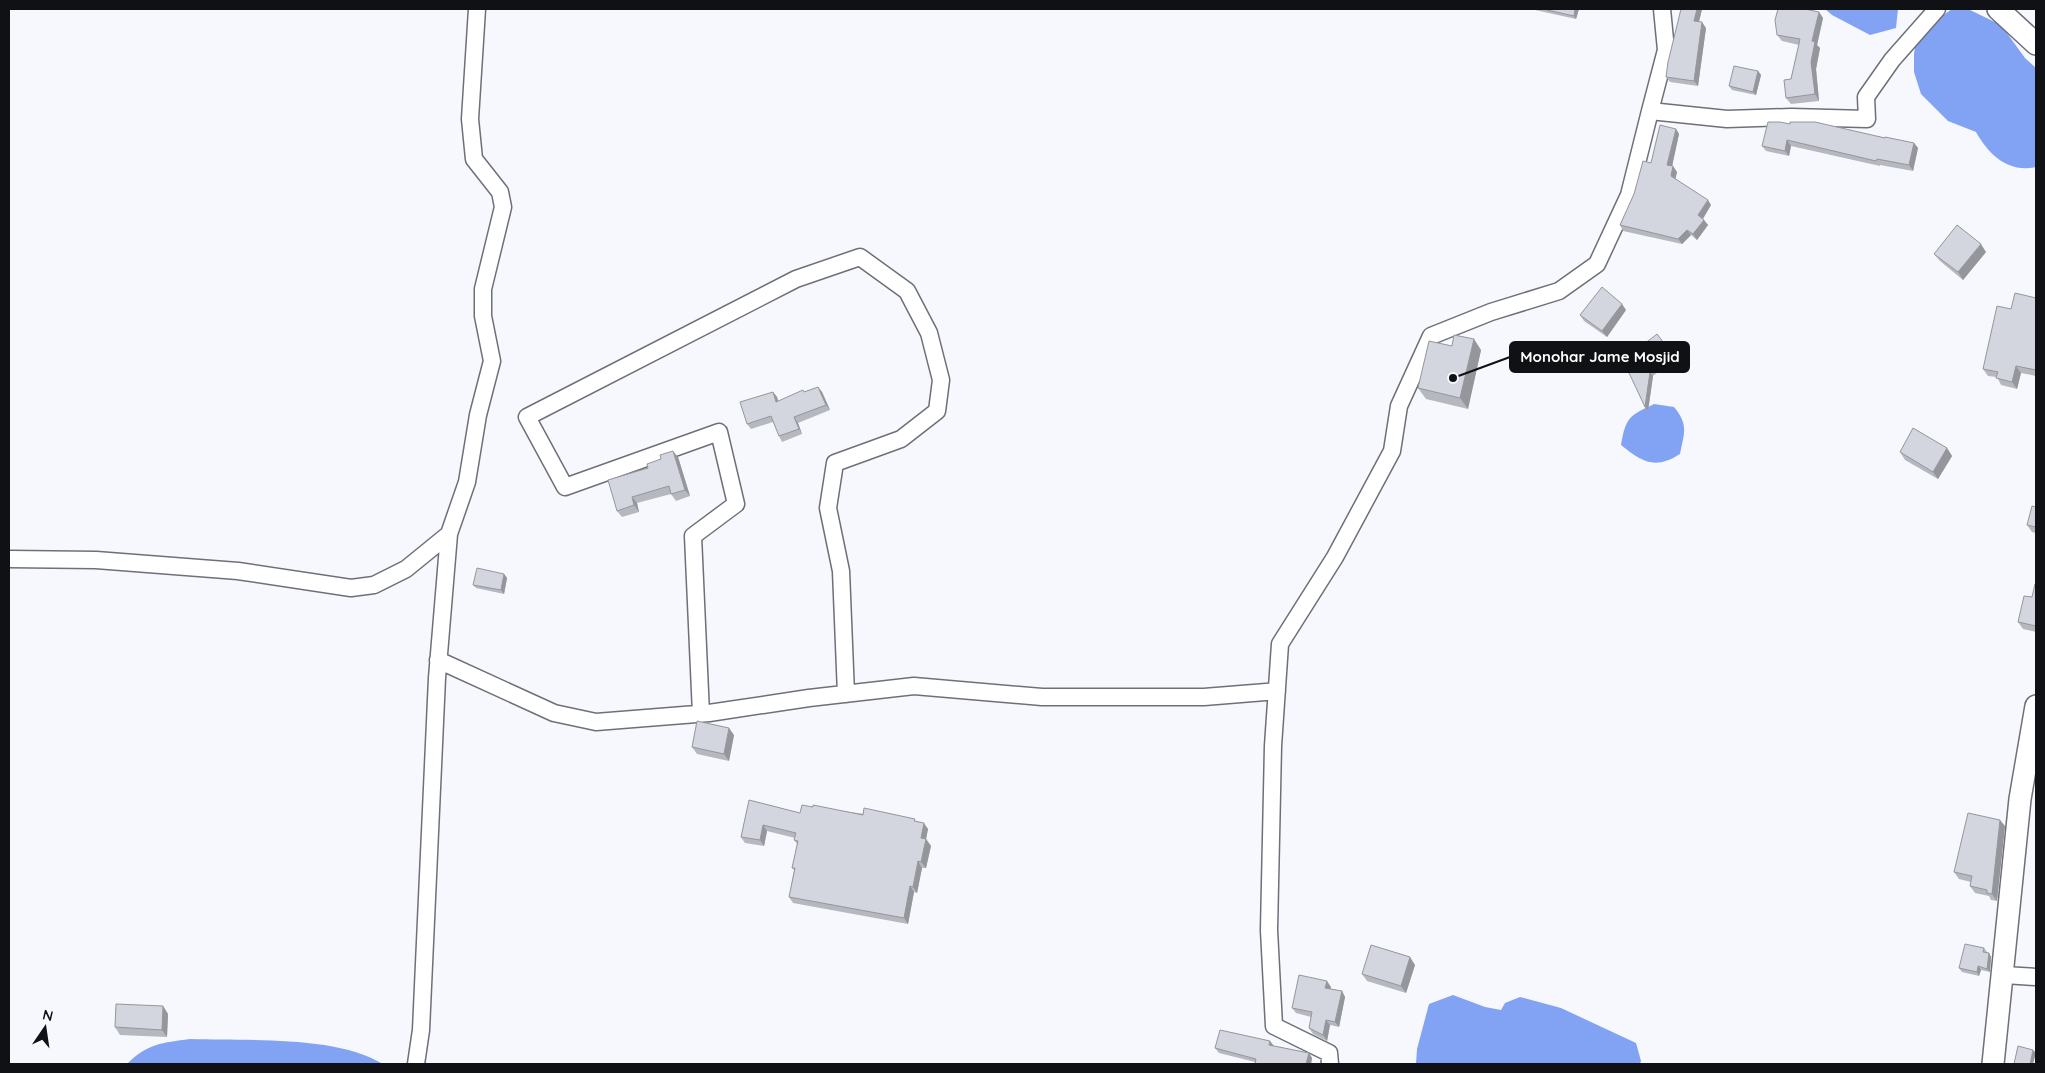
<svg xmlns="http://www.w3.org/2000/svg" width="2045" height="1073" font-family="Quicksand,sans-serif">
<rect width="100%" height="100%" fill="#f6f8fd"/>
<path fill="#82a2f4" d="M 1825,9 L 1898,9 L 1896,28 L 1870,35 L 1832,15 Z
M 1952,9 L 1968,9 L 2001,25 L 2025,58 L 2036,68 L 2036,167 C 2008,173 1989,155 1976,132 L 1948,121 L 1921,94 L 1914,72 L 1914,54 L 1916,40 L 1929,25 Z
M 1654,404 L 1674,407 C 1689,425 1684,433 1680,454 C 1655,470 1642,462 1621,445 C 1626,417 1629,416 1654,404 Z
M 1453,995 L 1485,1007 L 1501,1010 L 1505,1003 L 1520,997 L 1561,1008 L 1636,1043 L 1641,1061 L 1640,1064 L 1416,1064 L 1417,1049 L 1429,1004 Z
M 190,1039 C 246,1041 336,1035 383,1064 L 127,1064 C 148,1043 162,1043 190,1039 Z"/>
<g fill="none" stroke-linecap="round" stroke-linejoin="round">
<defs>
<path id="minor" d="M 1650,111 L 1727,119 L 1791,117 L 1867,119 L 1866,97 L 1892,60 L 1937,9
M 9,559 L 96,560 L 238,571 L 351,588 L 374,585 L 406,569 L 449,534 L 467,482 L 478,415 L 492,361 L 483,316 L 483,289 L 503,207 L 500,192 L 474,159 L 470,119 L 477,9
M 438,660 L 554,713 L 596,722 L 709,713 L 809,698 L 914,686 L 1042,697 L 1204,697 L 1277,691
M 701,714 L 693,536 L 736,504 L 719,432 L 565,487 L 527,417 L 796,279 L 860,257 L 907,291 L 929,333 L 941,380 L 937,411 L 901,439 L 835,463 L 828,508 L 841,571 L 846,694
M 2004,975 L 2036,977
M 416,1064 L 421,1030 L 437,678 L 449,534
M 1330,1064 L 1329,1053 L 1274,1026 L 1269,930 L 1273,746 L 1280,644 L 1335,557 L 1392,451 L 1399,406 L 1431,336 L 1491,312 L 1559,291 L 1597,264 L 1629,195 L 1650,111 L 1666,50 L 1662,9"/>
<path id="tertiary" d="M 1998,9 L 2036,44
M 1993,1064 L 2020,799 L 2036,706"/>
</defs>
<use href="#minor" stroke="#6d7078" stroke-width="19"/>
<use href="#tertiary" stroke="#6d7078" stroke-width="24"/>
<use href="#minor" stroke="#fff" stroke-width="16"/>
<use href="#tertiary" stroke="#fff" stroke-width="21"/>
</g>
<path fill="#b5b8bf" d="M 1534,9 L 1579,9 L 1576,19 L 1535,10 Z
M 1681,9 L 1702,9 L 1699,22 L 1706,28 L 1698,86 L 1670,82 L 1666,77 Z
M 1819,12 L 1823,18 L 1817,45 L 1820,48 L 1816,69 L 1819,101 L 1791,104 L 1786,98 L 1799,45 L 1782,41 L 1777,35 Z
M 1758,71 L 1761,75 L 1756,95 L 1732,90 L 1729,86 Z
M 1790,124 L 1914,143 L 1918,148 L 1913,171 L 1880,165 L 1880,166 L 1791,146 L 1789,156 L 1766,151 L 1762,146 Z
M 1676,129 L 1679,134 L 1672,166 L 1677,172 L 1675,179 L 1711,205 L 1703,219 L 1708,225 L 1697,240 L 1691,235 L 1682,244 L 1623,231 L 1620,225 L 1634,194 L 1651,163 Z
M 1986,252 L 1963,280 L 1940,261 L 1934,254 Z
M 2036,298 L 2036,376 L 2021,373 L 2017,389 L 2001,385 L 1997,377 L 1988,376 L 1983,369 L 2011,309 Z
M 1626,310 L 1607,337 L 1584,321 L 1580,315 Z
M 1657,334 L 1676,358 L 1653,376 L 1648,411 L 1645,407 L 1647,348 Z
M 1452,346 L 1481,350 L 1468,409 L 1426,399 L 1418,388 Z
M 818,387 L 822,392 L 830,410 L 798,423 L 802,434 L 782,442 L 779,436 L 773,422 L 751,429 L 747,424 L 773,392 L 777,397 L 778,402 Z
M 1947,448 L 1952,456 L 1938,479 L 1905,460 L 1900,452 Z
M 678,457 L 690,496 L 676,501 L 671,494 L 637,503 L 639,512 L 622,517 L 617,511 L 648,468 Z
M 2036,507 L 2036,533 L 2032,532 L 2027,525 Z
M 504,574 L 507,578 L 504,594 L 476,588 L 473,585 Z
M 2036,584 L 2036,632 L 2023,629 L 2018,622 L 2032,597 Z
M 734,735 L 729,761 L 697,754 L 692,747 Z
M 749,800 L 800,813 L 813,807 L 917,821 L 928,829 L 926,839 L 931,846 L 926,868 L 922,868 L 917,893 L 914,892 L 908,924 L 793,903 L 789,897 L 794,870 L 792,868 L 797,844 L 794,840 L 795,838 L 767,831 L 764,846 L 745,843 L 741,837 Z
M 2005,826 L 1997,901 L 1991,900 L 1989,896 L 1975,893 L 1970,886 L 1971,882 L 1959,879 L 1954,872 Z
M 1984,948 L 1987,952 L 1986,953 L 1989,953 L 1991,957 L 1990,972 L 1981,970 L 1979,976 L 1962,972 L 1959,968 Z
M 1415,965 L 1406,993 L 1367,981 L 1362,974 Z
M 1331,987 L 1330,989 L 1342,991 L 1345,997 L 1339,1027 L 1330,1025 L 1327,1041 L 1313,1034 L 1309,1028 L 1311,1017 L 1296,1013 L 1292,1008 Z
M 163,1006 L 168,1014 L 167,1037 L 120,1035 L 115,1027 Z
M 1274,1046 L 1309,1053 L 1312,1058 L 1311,1064 L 1255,1064 L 1255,1062 L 1219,1053 L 1215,1048 Z"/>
<path fill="#94969b" d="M 1575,9 L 1579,9 L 1576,19 L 1574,16 Z
M 1697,9 L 1702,9 L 1698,26 L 1694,21 Z
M 1819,12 L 1823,18 L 1817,45 L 1820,48 L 1816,69 L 1819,101 L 1815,94 L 1811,62 L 1812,41 Z
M 1702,22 L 1706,28 L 1698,86 L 1694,81 Z
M 1758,71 L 1761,75 L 1756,95 L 1753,92 Z
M 1676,129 L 1679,134 L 1671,171 L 1667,165 Z
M 1787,140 L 1791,146 L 1789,156 L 1785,151 Z
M 1914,143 L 1918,148 L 1913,171 L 1909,165 Z
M 1673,166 L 1677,172 L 1675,181 L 1671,176 Z
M 1708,200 L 1711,205 L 1702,220 L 1698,215 Z
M 1704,220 L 1708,225 L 1697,240 L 1693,234 Z
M 1687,230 L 1691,235 L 1682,244 L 1678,239 Z
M 1981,244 L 1986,252 L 1963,280 L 1958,272 Z
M 1622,304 L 1626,310 L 1607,337 L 1602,331 Z
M 1474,339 L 1481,350 L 1468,409 L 1460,398 Z
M 2016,366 L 2021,373 L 2017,389 L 2012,382 Z
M 1650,372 L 1653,376 L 1648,411 L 1645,407 Z
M 818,387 L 822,392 L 830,410 L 826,405 Z
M 773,392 L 777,397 L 780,408 L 776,402 Z
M 794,417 L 798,423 L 802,434 L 799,429 Z
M 1947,448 L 1952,456 L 1938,479 L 1933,472 Z
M 673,451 L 678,457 L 690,496 L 685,490 Z
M 632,497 L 637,503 L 639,512 L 634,505 Z
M 504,574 L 507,578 L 504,594 L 501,590 Z
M 729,728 L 734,735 L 729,761 L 724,754 Z
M 2000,820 L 2005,826 L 1997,901 L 1992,894 Z
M 924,823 L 928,829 L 925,844 L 921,838 Z
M 763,825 L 767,831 L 764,846 L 760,840 Z
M 926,839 L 931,846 L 926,868 L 921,862 Z
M 918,861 L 922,868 L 917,893 L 913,887 Z
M 910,886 L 914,892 L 908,924 L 904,918 Z
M 1989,953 L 1991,957 L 1990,972 L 1987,969 Z
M 1410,957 L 1415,965 L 1406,993 L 1401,986 Z
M 1978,966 L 1981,970 L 1979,976 L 1977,972 Z
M 1327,981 L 1331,987 L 1329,994 L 1325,988 Z
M 1342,991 L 1345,997 L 1339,1027 L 1335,1022 Z
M 163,1006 L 168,1014 L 167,1037 L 162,1030 Z
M 1326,1020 L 1330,1025 L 1327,1041 L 1323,1035 Z
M 1270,1041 L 1274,1046 L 1273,1050 L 1269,1045 Z
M 2033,1050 L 2036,1053 L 2033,1064 L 2030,1064 Z
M 1309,1053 L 1312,1058 L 1311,1064 L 1306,1064 Z"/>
<path fill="#d3d6de" stroke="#94969b" d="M 1543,9 L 1575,9 L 1574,16 Z
M 1681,9 L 1697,9 L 1694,21 L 1702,22 L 1694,81 L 1666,77 L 1668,62 Z
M 1778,9 L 1805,9 L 1819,12 L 1812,41 L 1815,42 L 1811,62 L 1815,94 L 1786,98 L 1784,80 L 1791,79 L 1800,39 L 1777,35 L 1775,20 Z
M 1734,66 L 1758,71 L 1753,92 L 1729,86 Z
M 1768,122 L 1780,122 L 1790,124 L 1790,122 L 1815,122 L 1885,138 L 1885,137 L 1914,143 L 1909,165 L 1877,159 L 1876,161 L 1787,140 L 1785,151 L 1762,146 Z
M 1660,125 L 1676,129 L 1667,165 L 1673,166 L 1671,176 L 1708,200 L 1698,215 L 1704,220 L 1693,234 L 1687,230 L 1678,239 L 1620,225 L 1634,194 L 1643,161 L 1651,163 Z
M 1957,225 L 1981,244 L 1958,272 L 1934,254 Z
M 1602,287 L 1622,304 L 1602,331 L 1580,315 Z
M 2015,293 L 2036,298 L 2036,370 L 2016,366 L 2012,382 L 1996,378 L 1998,372 L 1983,369 L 1997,306 L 2011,309 Z
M 1657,334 L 1673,355 L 1650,372 L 1645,407 L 1622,358 L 1647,348 L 1644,344 Z
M 1454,335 L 1474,339 L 1460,398 L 1418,388 L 1429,341 L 1452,346 Z
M 818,387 L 826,405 L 794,417 L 799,429 L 779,436 L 771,416 L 747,424 L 740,402 L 773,392 L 776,402 L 803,390 L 804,392 Z
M 1913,428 L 1947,448 L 1933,472 L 1900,452 Z
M 673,451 L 685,490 L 671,494 L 669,486 L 632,497 L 634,505 L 617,511 L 608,480 L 648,468 L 647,464 L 661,459 L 660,455 Z
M 2032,506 L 2036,507 L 2036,527 L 2027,525 Z
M 477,568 L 504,574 L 501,590 L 473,585 Z
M 2035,584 L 2036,584 L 2036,626 L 2018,622 L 2024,596 L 2032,597 Z
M 697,721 L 729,728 L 724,754 L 692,747 Z
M 749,800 L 800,813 L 802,805 L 813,807 L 813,805 L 863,815 L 864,808 L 915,819 L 914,821 L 924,823 L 921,838 L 926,839 L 921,862 L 918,861 L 913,887 L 910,886 L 904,918 L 789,897 L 795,868 L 792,868 L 798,841 L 794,840 L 796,833 L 763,825 L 760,840 L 741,837 Z
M 1968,813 L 2000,820 L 1992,894 L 1987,893 L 1987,890 L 1970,886 L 1972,876 L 1954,872 Z
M 1965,944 L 1984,948 L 1983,952 L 1989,953 L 1987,969 L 1978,966 L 1977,972 L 1959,968 Z
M 1371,945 L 1410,957 L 1401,986 L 1362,974 Z
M 1299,975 L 1327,981 L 1325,988 L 1342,991 L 1335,1022 L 1326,1020 L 1323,1035 L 1309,1028 L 1312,1012 L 1292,1008 Z
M 116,1004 L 163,1006 L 162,1030 L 115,1027 Z
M 1220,1030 L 1270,1041 L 1269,1045 L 1309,1053 L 1306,1064 L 1255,1064 L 1256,1059 L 1215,1048 Z
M 2018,1046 L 2033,1050 L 2030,1064 L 2014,1064 Z"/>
<path fill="none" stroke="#101114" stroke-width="2" d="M1453 378L1510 357"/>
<circle fill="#101114" stroke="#f6f8fd" stroke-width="2" cx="1453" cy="378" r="5"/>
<rect fill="#101114" stroke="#101114" stroke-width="2" x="1510" y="342" width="179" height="30" rx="5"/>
<g font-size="15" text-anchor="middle" font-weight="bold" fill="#fff">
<text x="1600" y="362">Monohar Jame Mosjid</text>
</g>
<rect width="2045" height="1073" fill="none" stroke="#101114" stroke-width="20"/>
<g transform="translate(45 1028) rotate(13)" stroke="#f6f8fd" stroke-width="4" paint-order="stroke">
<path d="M0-4L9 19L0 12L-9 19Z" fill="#101114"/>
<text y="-8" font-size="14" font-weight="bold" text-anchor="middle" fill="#101114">N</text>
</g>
</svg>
